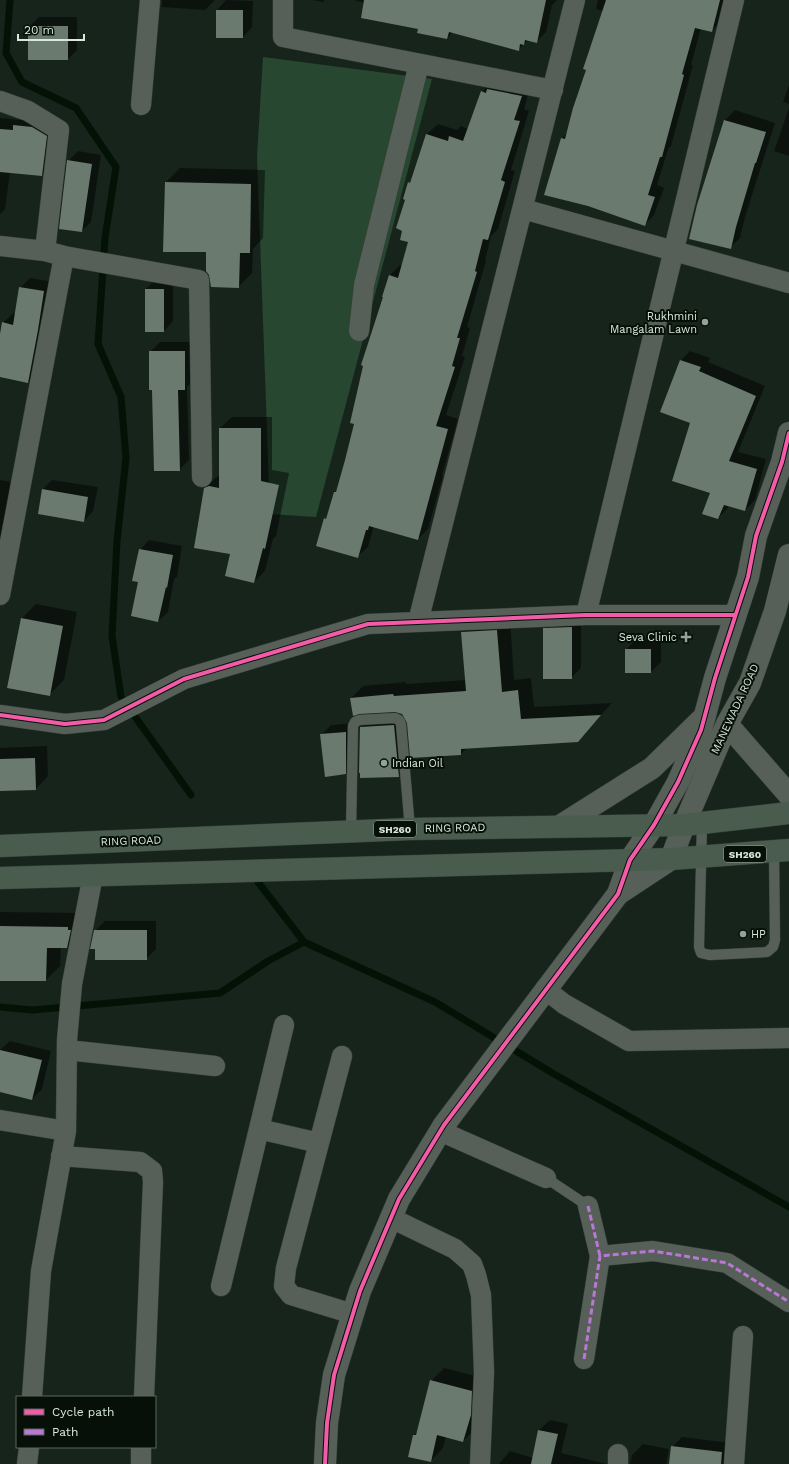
<svg xmlns="http://www.w3.org/2000/svg" width="789" height="1464" font-family="'Work Sans',sans-serif">
<rect width="100%" height="100%" fill="#17241b"/>
<path fill="#274730" d="M 263,57 L 432,79 L 316,517 L 270,514 L 257,156 Z"/>
<path fill="#0007" d="M 162,0 L 215,0 L 205,10 L 162,7 Z
M 226,0 L 253,1 L 252,27 L 243,37 L 217,10 Z
M 313,0 L 325,0 L 323,2 Z
M 354,0 L 557,0 L 552,5 L 546,32 L 536,42 L 528,40 L 518,50 L 453,32 L 447,38 L 419,28 L 365,3 Z
M 598,0 L 727,0 L 721,21 L 712,31 L 701,28 L 691,65 L 693,65 L 671,146 L 668,149 L 657,185 L 664,188 L 654,215 L 645,224 L 588,205 L 545,194 L 562,138 L 568,132 L 587,69 L 603,11 L 596,9 Z
M 39,17 L 77,17 L 77,50 L 68,59 L 29,27 Z
M 492,81 L 531,85 L 524,109 L 529,111 L 511,170 L 515,171 L 498,229 L 491,236 L 485,261 L 486,261 L 467,327 L 470,328 L 462,356 L 465,357 L 446,415 L 458,419 L 442,475 L 443,476 L 428,529 L 418,539 L 374,526 L 368,547 L 357,557 L 325,519 L 329,515 L 335,492 L 337,490 L 355,423 L 389,276 L 400,265 L 403,266 L 410,242 L 404,230 L 409,183 L 411,181 L 427,134 L 438,124 L 457,130 L 461,126 L 468,129 L 482,92 Z
M 789,85 L 789,104 L 783,102 Z
M 789,108 L 789,156 L 774,151 Z
M 735,110 L 775,123 L 745,217 L 740,238 L 730,248 L 698,205 L 725,120 Z
M 24,115 L 57,125 L 52,165 L 42,175 L 10,172 L 5,209 L 0,214 L 0,118 L 20,120 Z
M 78,151 L 101,155 L 91,222 L 82,231 L 68,161 Z
M 180,168 L 265,170 L 263,238 L 253,249 L 252,273 L 238,287 L 207,251 L 166,182 Z
M 30,278 L 53,282 L 38,372 L 28,382 L 0,376 L 0,339 L 3,323 L 13,313 L 16,314 L 20,288 Z
M 156,279 L 173,279 L 173,321 L 164,331 L 146,331 L 146,289 Z
M 160,342 L 194,342 L 194,379 L 187,387 L 189,460 L 179,470 L 153,389 L 150,352 Z
M 690,351 L 710,358 L 708,362 L 765,386 L 738,452 L 766,459 L 755,500 L 745,510 L 729,506 L 727,509 L 718,518 L 691,423 L 661,411 L 681,360 Z
M 232,417 L 272,417 L 272,470 L 289,473 L 276,536 L 273,539 L 265,571 L 254,582 L 231,554 L 205,488 L 217,477 L 220,475 L 220,428 Z
M 0,480 L 12,482 L 0,561 Z
M 52,480 L 98,487 L 93,511 L 84,521 L 43,489 Z
M 149,540 L 182,546 L 177,577 L 174,579 L 168,612 L 158,621 L 139,581 L 140,550 Z
M 36,604 L 77,612 L 64,680 L 49,695 L 22,618 Z
M 510,618 L 514,680 L 531,678 L 534,707 L 612,703 L 577,741 L 467,748 L 461,754 L 408,723 L 403,714 L 351,698 L 363,686 L 406,682 L 406,684 L 466,680 L 462,632 L 475,619 Z
M 581,618 L 581,668 L 571,678 L 544,629 L 554,619 Z
M 635,640 L 661,640 L 661,662 L 651,672 L 626,650 Z
M 404,716 L 408,766 L 398,776 L 361,727 L 371,718 Z
M 356,723 L 355,764 L 345,774 L 321,735 L 331,725 Z
M 47,746 L 48,776 L 36,789 L 0,790 L 0,748 Z
M 0,912 L 82,913 L 81,933 L 67,947 L 61,947 L 60,966 L 46,980 L 0,980 Z
M 105,921 L 156,921 L 156,949 L 146,959 L 95,931 Z
M 10,1041 L 51,1051 L 42,1089 L 32,1099 L 0,1091 L 0,1050 Z
M 444,1368 L 484,1378 L 476,1428 L 463,1441 L 446,1436 L 443,1448 L 431,1461 L 414,1435 L 418,1431 L 431,1381 Z
M 550,1420 L 568,1424 L 561,1453 L 607,1464 L 499,1464 L 510,1451 L 533,1458 L 539,1430 Z
M 682,1437 L 731,1443 L 729,1459 L 724,1464 L 676,1464 L 672,1447 Z
M 643,1444 L 669,1449 L 666,1464 L 630,1464 L 632,1455 Z"/>
<g fill="none" stroke-linecap="round" stroke-linejoin="round">
<path stroke="#021305" stroke-width="7" d="M 10,0 L 6,53 L 22,82 L 76,108 L 116,167 L 105,238 L 98,344 L 121,397 L 126,458 L 117,541 L 112,636 L 121,697 L 191,795
M 258,882 L 304,942
M 0,1007 L 33,1010 L 220,993 L 268,961 L 304,942 L 435,1002 L 554,1074 L 789,1207"/>
</g>
<path fill="#6b7a6f" d="M 364,0 L 546,0 L 537,43 L 525,40 L 524,45 L 520,44 L 519,51 L 449,32 L 447,39 L 417,33 L 418,29 L 361,18 Z
M 606,0 L 720,0 L 712,32 L 695,28 L 682,74 L 684,75 L 662,157 L 660,157 L 648,195 L 655,197 L 645,226 L 588,206 L 544,195 L 561,138 L 565,139 L 573,108 L 586,70 L 583,69 Z
M 216,10 L 243,10 L 243,38 L 216,38 Z
M 28,26 L 68,26 L 68,60 L 28,60 Z
M 487,89 L 522,96 L 514,120 L 520,121 L 501,180 L 505,182 L 488,240 L 483,239 L 475,271 L 477,272 L 457,338 L 460,338 L 452,366 L 455,367 L 436,426 L 448,429 L 418,540 L 369,526 L 368,530 L 366,530 L 358,558 L 316,546 L 324,518 L 326,519 L 334,492 L 336,492 L 345,460 L 354,424 L 350,423 L 363,366 L 361,365 L 383,297 L 382,297 L 389,275 L 398,278 L 408,242 L 400,240 L 402,231 L 396,228 L 405,200 L 403,199 L 408,182 L 410,183 L 426,134 L 448,141 L 449,136 L 463,141 L 481,91 L 486,93 Z
M 724,120 L 766,132 L 756,163 L 755,163 L 736,227 L 731,249 L 689,239 L 697,205 Z
M 13,125 L 32,127 L 47,136 L 42,176 L 0,172 L 0,129 L 13,130 Z
M 67,160 L 92,164 L 82,232 L 59,229 Z
M 165,182 L 251,184 L 250,253 L 240,253 L 239,288 L 211,287 L 209,275 L 206,271 L 206,252 L 163,252 Z
M 19,287 L 44,291 L 38,330 L 28,383 L 0,377 L 0,334 L 2,322 L 13,325 Z
M 145,289 L 164,289 L 164,332 L 145,332 Z
M 149,351 L 185,351 L 185,390 L 178,390 L 180,471 L 154,471 L 152,390 L 149,390 Z
M 680,360 L 701,367 L 699,371 L 756,396 L 729,461 L 757,469 L 745,511 L 724,505 L 718,519 L 702,514 L 710,493 L 672,481 L 690,423 L 660,412 Z
M 219,428 L 261,428 L 261,481 L 279,485 L 265,549 L 263,548 L 254,583 L 225,576 L 230,554 L 194,548 L 204,488 L 209,486 L 219,488 Z
M 42,489 L 88,497 L 84,522 L 38,514 Z
M 139,549 L 173,555 L 167,588 L 166,587 L 158,622 L 131,616 L 138,582 L 132,581 Z
M 21,618 L 63,626 L 50,696 L 7,688 Z
M 572,627 L 572,679 L 543,679 L 543,628 Z
M 497,630 L 502,692 L 518,690 L 521,719 L 601,715 L 578,742 L 461,749 L 461,755 L 410,758 L 407,723 L 402,714 L 395,712 L 359,714 L 353,716 L 350,698 L 393,694 L 394,696 L 466,691 L 461,632 Z
M 625,649 L 651,649 L 651,673 L 625,673 Z
M 394,725 L 399,777 L 360,778 L 360,773 L 359,773 L 360,727 Z
M 346,732 L 346,774 L 325,777 L 320,734 Z
M 35,758 L 36,790 L 0,791 L 0,759 Z
M 0,926 L 68,927 L 68,930 L 71,930 L 67,948 L 47,948 L 46,981 L 0,981 Z
M 94,930 L 147,930 L 147,960 L 95,960 L 95,949 L 90,949 Z
M 0,1050 L 42,1060 L 32,1100 L 0,1092 Z
M 430,1380 L 472,1391 L 471,1415 L 463,1442 L 437,1435 L 431,1462 L 408,1457 L 413,1435 L 416,1435 Z
M 538,1430 L 558,1434 L 551,1464 L 531,1464 Z
M 671,1446 L 722,1452 L 721,1464 L 669,1464 Z"/>
<g fill="none" stroke-linecap="round" stroke-linejoin="round">
<defs>
<path id="lane" d="M 702,823 L 699,947 L 701,953 L 710,955 L 767,952 L 773,947 L 775,940 L 774,852
M 351,832 L 353,726 L 355,722 L 359,720 L 395,718 L 399,720 L 401,724 L 410,829
M 546,1178 L 588,1206"/>
<path id="street" d="M 283,0 L 283,37 L 553,90
M 0,101 L 28,111 L 59,130 L 45,251
M 141,105 L 150,0
M 523,209 L 789,283
M 0,246 L 45,251 L 64,256 L 0,595
M 64,256 L 199,280 L 202,477
M 359,331 L 364,285 L 419,64
M 586,615 L 734,0
M 418,622 L 575,0
M 0,715 L 65,724 L 104,720 L 184,679 L 368,624 L 586,615 L 735,615
M 545,989 L 564,1004 L 629,1041 L 789,1038
M 284,1025 L 259,1129 L 319,1143
M 67,1050 L 215,1066
M 342,1056 L 286,1268 L 284,1286 L 291,1295 L 353,1314
M 0,1120 L 66,1131 L 41,1271 L 32,1397
M 66,1131 L 67,1040 L 72,984 L 93,875
M 440,1131 L 546,1178
M 61,1156 L 140,1162 L 152,1171 L 153,1182 L 144,1397
M 588,1206 L 600,1256
M 391,1218 L 455,1249 L 472,1264 L 476,1275 L 481,1295 L 484,1372 L 480,1464
M 221,1286 L 259,1129
M 584,1359 L 600,1256 L 653,1251 L 727,1263 L 789,1302
M 27,1464 L 29,1447
M 141,1464 L 141,1447
M 618,1464 L 618,1454
M 734,1464 L 743,1336"/>
<path id="secondary" d="M 727,724 L 789,795
M 560,826 L 652,768 L 700,721
M 618,894 L 671,859 L 684,825 L 727,724 L 750,683 L 775,611 L 789,555
M 325,1464 L 327,1423 L 334,1375 L 360,1291 L 399,1199 L 444,1125 L 618,894 L 630,860 L 654,825 L 678,782 L 701,730 L 715,678 L 748,577 L 756,536 L 782,462 L 789,433"/>
<path id="highway" d="M 0,846 L 410,829 L 684,825 L 789,813
M 0,878 L 671,859 L 789,850"/>
</defs>
<use href="#lane" stroke="#364139" stroke-width="11"/>
<use href="#street" stroke="#364139" stroke-width="21"/>
<use href="#secondary" stroke="#364139" stroke-width="23"/>
<use href="#highway" stroke="#364139" stroke-width="23"/>
<use href="#lane" stroke="#566058" stroke-width="10"/>
<use href="#street" stroke="#566058" stroke-width="20"/>
<use href="#secondary" stroke="#566058" stroke-width="22"/>
<use href="#highway" stroke="#495c4e" stroke-width="22"/>
<path stroke="#ba77d6" stroke-width="3" stroke-dasharray="6 3" stroke-linecap="butt" d="M 588,1206 L 600,1256
M 584,1359 L 600,1256 L 653,1251 L 727,1263 L 789,1302"/>
<defs>
<path id="cycleway" d="M 0,715 L 65,724 L 104,720 L 184,679 L 368,624 L 586,615 L 735,615
M 325,1464 L 327,1423 L 334,1375 L 360,1291 L 399,1199 L 444,1125 L 618,894 L 630,860 L 654,825 L 678,782 L 701,730 L 715,678 L 748,577 L 756,536 L 782,462 L 789,433"/>
</defs>
<use href="#cycleway" stroke="#061008" stroke-width="6"/>
<use href="#cycleway" stroke="#f35aa7" stroke-width="4"/>
</g>
<g fill="#94a398" stroke="#061008" stroke-width="1.5">
<circle cx="705" cy="322" r="4"/>
<path d="M684 631h4v4h4v4h-4v4h-4v-4h-4v-4h4z"/>
<circle cx="384" cy="763" r="4"/>
<circle cx="743" cy="934" r="4"/>
</g>
<g text-anchor="middle" dominant-baseline="central" stroke-width="4" stroke-linejoin="round" paint-order="stroke">
<g fill="#061008" stroke="#99a79c" stroke-width="1">
<rect x="374" y="821" width="42" height="16" rx="3"/>
<rect x="724" y="846" width="42" height="16" rx="3"/>
</g>
<g font-size="10" font-weight="bold" fill="#d8e8db">
<text x="395" y="829">SH260</text>
<text x="745" y="854">SH260</text>
</g>
<g font-size="11" fill="#d8e8db" stroke="#061008" text-anchor="end">
<text x="697" y="316">Rukhmini<tspan x="697" dy="13">Mangalam Lawn</tspan></text>
<text x="677" y="637">Seva Clinic</text>
<text x="392" y="763" text-anchor="start">Indian Oil</text>
<text x="751" y="934" text-anchor="start">HP</text>
</g>
<g font-size="11" fill="#d8e8db" stroke="#061008">
<text transform="translate(735 709) rotate(-65)">MANEWADA ROAD</text>
<text transform="translate(455 828) rotate(-1)">RING ROAD</text>
<text transform="translate(131 841) rotate(-2)">RING ROAD</text>
</g>
</g>
<rect x="16" y="1396" width="140" height="52" fill="#061008" stroke="#5a665c"/>
<rect x="24" y="1409" width="20" height="6" fill="#f35aa7" stroke="#5a665c"/>
<text x="52" y="1416" font-size="12" fill="#d8e8db">Cycle path</text>
<rect x="24" y="1429" width="20" height="6" fill="#ba77d6" stroke="#5a665c"/>
<text x="52" y="1436" font-size="12" fill="#d8e8db">Path</text>
<path d="M18 34v6h66v-6" fill="none" stroke="#d8e8db" stroke-width="2"/>
<text x="24" y="34" font-size="12" fill="#d8e8db" stroke="#061008" stroke-width="3" paint-order="stroke">20 m</text>
</svg>
